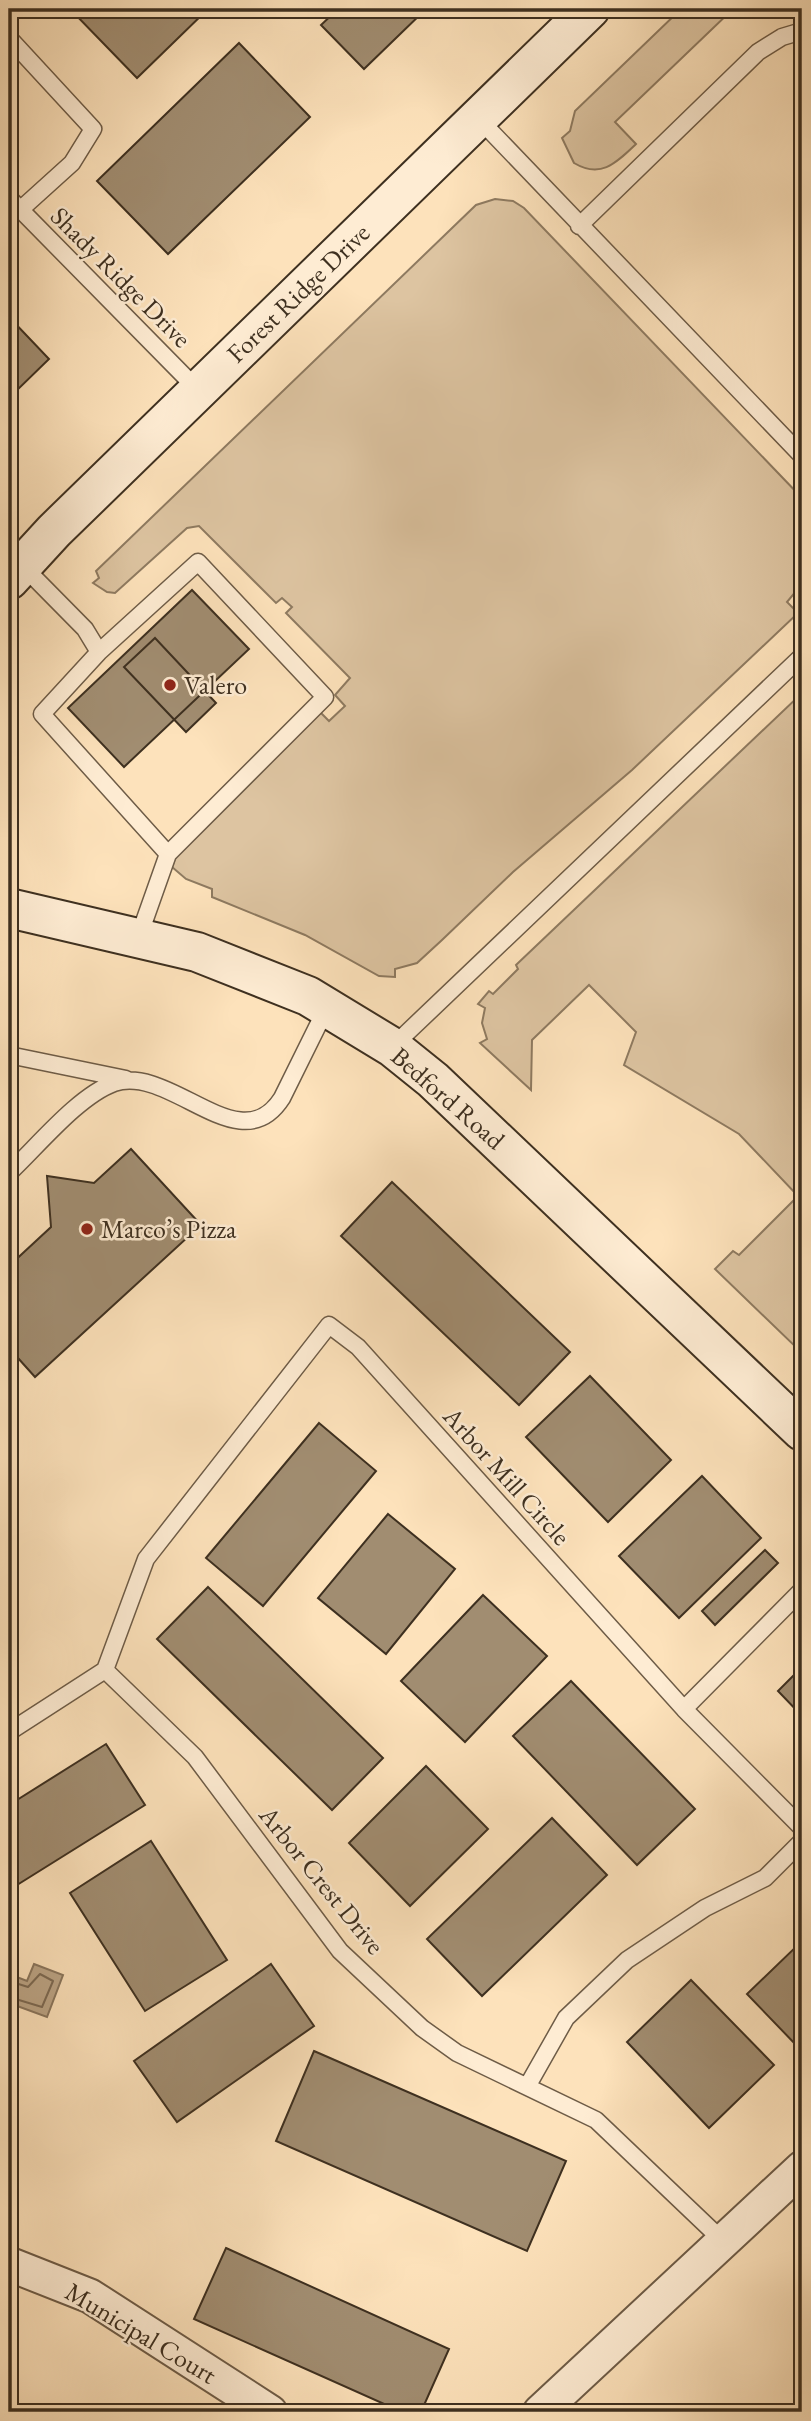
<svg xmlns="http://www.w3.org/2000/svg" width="811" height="2421" font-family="'EB Garamond',serif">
<rect width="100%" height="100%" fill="#fde2bb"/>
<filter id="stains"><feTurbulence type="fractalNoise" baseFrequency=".00286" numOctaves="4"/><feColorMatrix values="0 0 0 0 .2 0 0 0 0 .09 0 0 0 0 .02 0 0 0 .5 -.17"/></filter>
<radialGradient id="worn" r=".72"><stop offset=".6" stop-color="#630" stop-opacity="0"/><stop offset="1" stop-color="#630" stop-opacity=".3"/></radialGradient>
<path fill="#ddc4a1" stroke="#8e7a60" stroke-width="2" d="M 681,9 L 733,9 L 615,122 L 636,144 C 616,163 601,179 574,163 L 562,138 L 570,131 L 575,111 Z
M 495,199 L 513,201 L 524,208 L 802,498 L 802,584 L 787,602 L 798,613 L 632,770 L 513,872 L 442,940 L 417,963 L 395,969 L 395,977 L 379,976 L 305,935 L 212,897 L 212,889 L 186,879 L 172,867 L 177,853 L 319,711 L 329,721 L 345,706 L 335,695 L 350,678 L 286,613 L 292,607 L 282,598 L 276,603 L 199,526 L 187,528 L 115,593 L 107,592 L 93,583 L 99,578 L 96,571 L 476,205 Z
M 802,693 L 802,1353 L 715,1269 L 733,1251 L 739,1255 L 798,1196 L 739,1134 L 624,1065 L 636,1032 L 589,985 L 532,1040 L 531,1090 L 480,1043 L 487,1039 L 482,1023 L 485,1008 L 478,1004 L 489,991 L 493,994 L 518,969 L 516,965 Z"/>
<path fill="#bca586" stroke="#8a765d" stroke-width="2" d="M 34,1964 L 63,1975 L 47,2017 L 9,2003 L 9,1974 L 27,1981 Z"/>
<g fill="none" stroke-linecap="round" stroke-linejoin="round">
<path stroke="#7d6a53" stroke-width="2" d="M 9,1981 L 28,1987 L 40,1974 L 53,1981 L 42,2007 L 9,1997"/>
</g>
<path fill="#a18d71" stroke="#3e3020" stroke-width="2" d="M 70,9 L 208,9 L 137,78 Z
M 338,9 L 426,9 L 364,69 L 321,25 Z
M 239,43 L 310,117 L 168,254 L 97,181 Z
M 9,317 L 49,359 L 9,398 Z
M 192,590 L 249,649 L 124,767 L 68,708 Z
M 155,638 L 216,703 L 186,732 L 124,667 Z
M 131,1149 L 201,1225 L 35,1377 L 9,1348 L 9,1266 L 51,1227 L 47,1176 L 94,1183 Z
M 392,1182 L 570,1352 L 519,1405 L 341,1236 Z
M 590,1376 L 671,1460 L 608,1522 L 526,1437 Z
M 319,1423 L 376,1471 L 263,1606 L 206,1558 Z
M 702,1476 L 761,1538 L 679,1618 L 619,1556 Z
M 388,1514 L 455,1569 L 386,1654 L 318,1598 Z
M 765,1550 L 778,1563 L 715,1625 L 702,1611 Z
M 208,1587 L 383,1758 L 332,1810 L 157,1639 Z
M 483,1595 L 547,1656 L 465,1742 L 401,1681 Z
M 802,1667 L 802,1716 L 778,1691 Z
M 571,1681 L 695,1809 L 637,1865 L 513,1736 Z
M 106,1744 L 145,1805 L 9,1890 L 9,1805 Z
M 426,1766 L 488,1829 L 410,1906 L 349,1843 Z
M 552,1818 L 607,1875 L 482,1996 L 427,1939 Z
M 151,1841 L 227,1960 L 145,2011 L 70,1893 Z
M 802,1941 L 802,2043 L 798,2047 L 747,1994 Z
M 271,1964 L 314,2026 L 177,2122 L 134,2061 Z
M 691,1980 L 774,2065 L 709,2128 L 627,2042 Z
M 314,2051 L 566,2161 L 527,2251 L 276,2141 Z
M 226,2248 L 449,2349 L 421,2412 L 402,2412 L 194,2319 Z"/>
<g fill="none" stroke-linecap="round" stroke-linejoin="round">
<defs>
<path id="lane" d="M 9,38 L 93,129 L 72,163 L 20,210
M 478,118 L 802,456
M 9,198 L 198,390
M 579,226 L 758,52 L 782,37 L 802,31
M 9,552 L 85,629 L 99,652 L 42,714 L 168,854 L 139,936
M 99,652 L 198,562 L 325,697 L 168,854
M 392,1047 L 802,656
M 9,1055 L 126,1079
M 9,1173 C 37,1147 78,1096 114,1083 C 171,1064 240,1164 282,1098 L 327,1007
M 105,1670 L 195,1757 L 340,1951 L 422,2028 L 457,2053 L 596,2120 L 724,2242
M 684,1709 L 802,1590
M 9,1732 L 105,1670 L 146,1559 L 329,1325 L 358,1347 L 684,1709 L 802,1828
M 528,2085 L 566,2018 L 627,1960 L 705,1908 L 765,1878 L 802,1841"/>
<path id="street" d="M 9,2264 L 90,2296 L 270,2412
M 540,2412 L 802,2168"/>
<path id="secondary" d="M 9,580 L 54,531 L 590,9
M 9,908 L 197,952 L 308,996 L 392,1047 L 433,1080 L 802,1431"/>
</defs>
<use href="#lane" stroke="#6e5c47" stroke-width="19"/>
<use href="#street" stroke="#6e5c47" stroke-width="37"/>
<use href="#secondary" stroke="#3e3020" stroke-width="42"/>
<use href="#lane" stroke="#feecd3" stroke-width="16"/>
<use href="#street" stroke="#feecd3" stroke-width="33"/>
<use href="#secondary" stroke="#feecd3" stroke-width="38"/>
</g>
<g fill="#8f2418" stroke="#feecd3" stroke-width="2.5">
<circle cx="170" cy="685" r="7"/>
<circle cx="87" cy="1229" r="7"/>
</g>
<g text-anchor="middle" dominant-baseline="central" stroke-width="5" stroke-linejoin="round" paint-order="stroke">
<g font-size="26" fill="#3e3020" stroke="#feecd3">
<text transform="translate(121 277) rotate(45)">Shady Ridge Drive</text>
<text transform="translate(298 293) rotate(-44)">Forest Ridge Drive</text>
<text transform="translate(448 1098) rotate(41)">Bedford Road</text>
<text transform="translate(507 1476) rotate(48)">Arbor Mill Circle</text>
<text transform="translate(322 1880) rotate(51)">Arbor Crest Drive</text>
<text transform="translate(141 2333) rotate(31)">Municipal Court</text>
</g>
<g font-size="26" fill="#3e3020" stroke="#feecd3" text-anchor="start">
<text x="184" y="685">Valero</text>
<text x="101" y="1229">Marco’s Pizza</text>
</g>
</g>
<rect width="811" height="2421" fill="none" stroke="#fde2bb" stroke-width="35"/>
<rect x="10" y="10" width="790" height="2400" fill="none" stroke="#3e3020" stroke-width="3.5"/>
<rect x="18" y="18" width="776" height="2386" fill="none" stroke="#3e3020" stroke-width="2"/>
<rect width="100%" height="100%" filter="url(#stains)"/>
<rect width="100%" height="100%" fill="url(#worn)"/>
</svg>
